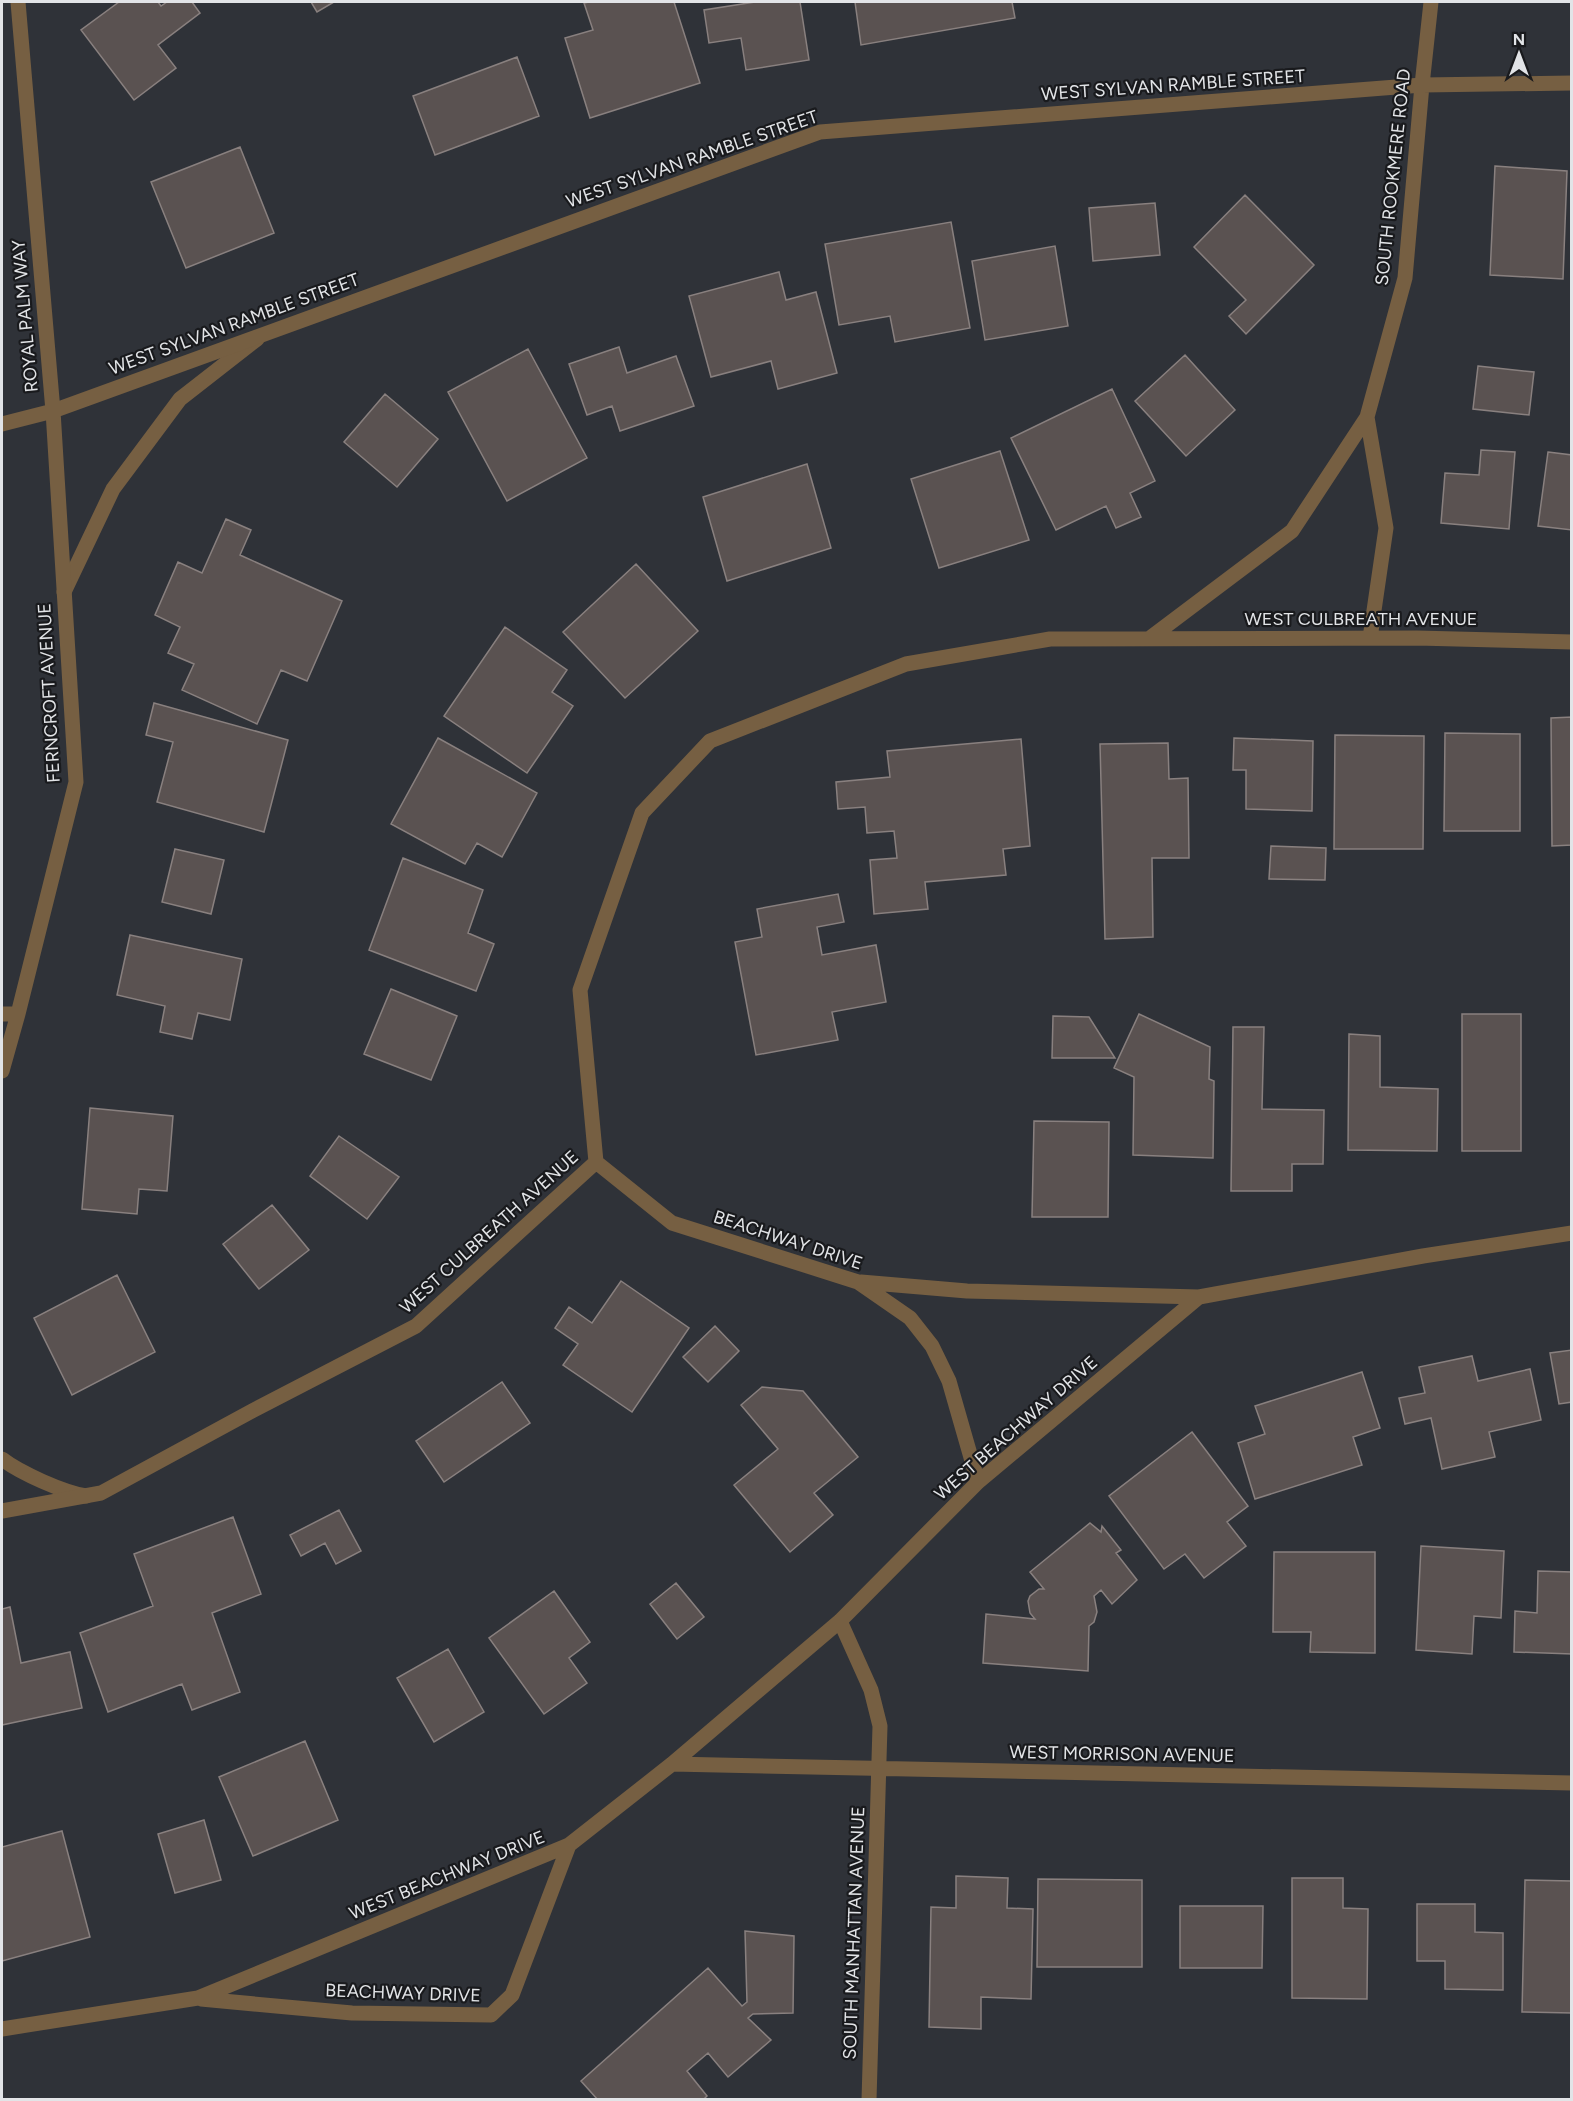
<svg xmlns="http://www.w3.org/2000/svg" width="1573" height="2101" font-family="Figtree,sans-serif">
<rect width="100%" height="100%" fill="#2f3238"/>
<path fill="#5a5251" stroke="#89807f" stroke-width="1.5" d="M 119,2 L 158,2 L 161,6 L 167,2 L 192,2 L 200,13 L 158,45 L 176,68 L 134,100 L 81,30 Z
M 311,2 L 334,2 L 317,12 Z
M 589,2 L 674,2 L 700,83 L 590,118 L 565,38 L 593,30 L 584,3 Z
M 755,2 L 800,2 L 809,60 L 746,70 L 741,38 L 709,43 L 704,10 Z
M 855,2 L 1012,2 L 1015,18 L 861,45 Z
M 517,57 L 539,116 L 435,155 L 413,96 Z
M 240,147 L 274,233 L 186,268 L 151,182 Z
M 1495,166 L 1567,171 L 1563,279 L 1490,275 Z
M 1245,195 L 1314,265 L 1246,334 L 1229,316 L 1246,300 L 1194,247 Z
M 1155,203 L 1160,255 L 1093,261 L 1089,208 Z
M 951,222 L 970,328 L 895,342 L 890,316 L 839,325 L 825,244 Z
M 1055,246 L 1068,326 L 985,340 L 972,261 Z
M 779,272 L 786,300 L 816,292 L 837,373 L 778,389 L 771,361 L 711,377 L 689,296 Z
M 619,347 L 627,373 L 676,356 L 694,406 L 620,431 L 612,406 L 587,415 L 569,364 Z
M 528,349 L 587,458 L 507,501 L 448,392 Z
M 1185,355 L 1235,410 L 1186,456 L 1135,401 Z
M 1478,366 L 1534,372 L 1529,415 L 1473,409 Z
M 1112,389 L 1155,481 L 1130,493 L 1141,517 L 1116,528 L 1106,506 L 1056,530 L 1011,438 Z
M 385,394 L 438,439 L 397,487 L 344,442 Z
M 1481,450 L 1515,452 L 1509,529 L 1441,523 L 1445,473 L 1479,475 Z
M 1000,451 L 1029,540 L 939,568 L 911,479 Z
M 1548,452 L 1572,455 L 1572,530 L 1538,526 Z
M 807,464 L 831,548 L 727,581 L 703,497 Z
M 226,519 L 251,530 L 240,555 L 342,601 L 307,681 L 281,670 L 257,724 L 182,690 L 194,664 L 168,653 L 180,627 L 155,615 L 178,562 L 202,573 Z
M 636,564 L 698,631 L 625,698 L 563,632 Z
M 505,627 L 567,670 L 552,692 L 573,706 L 527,773 L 444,716 Z
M 154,703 L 288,740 L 264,832 L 157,802 L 173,742 L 146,735 Z
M 1572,717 L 1572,845 L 1552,846 L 1551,718 Z
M 1445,733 L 1520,734 L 1520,831 L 1444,831 Z
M 1335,735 L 1424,736 L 1423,849 L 1334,849 Z
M 438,738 L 537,793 L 502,857 L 477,843 L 465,864 L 391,824 Z
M 1234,738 L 1313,741 L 1312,811 L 1246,809 L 1246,770 L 1233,770 Z
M 1021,739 L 1030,846 L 1003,849 L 1006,875 L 925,882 L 928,909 L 874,914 L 870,860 L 897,858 L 894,831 L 867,833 L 865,807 L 838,809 L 836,782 L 890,777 L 887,751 Z
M 1168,743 L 1169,779 L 1188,778 L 1189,858 L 1152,858 L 1153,937 L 1105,939 L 1100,744 Z
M 1271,846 L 1326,848 L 1325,880 L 1269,879 Z
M 175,849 L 224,860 L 211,914 L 162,902 Z
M 403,858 L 483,890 L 468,933 L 494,944 L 476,991 L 369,950 Z
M 838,894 L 844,922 L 817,927 L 822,955 L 876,945 L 886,1002 L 832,1012 L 838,1040 L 756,1055 L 735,942 L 762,937 L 757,909 Z
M 130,935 L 242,959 L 230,1020 L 198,1013 L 192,1039 L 160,1032 L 165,1006 L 117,995 Z
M 391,989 L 457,1016 L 431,1080 L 364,1054 Z
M 1139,1014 L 1210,1047 L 1209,1079 L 1214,1081 L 1213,1158 L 1133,1155 L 1134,1077 L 1114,1068 Z
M 1462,1014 L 1521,1014 L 1521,1151 L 1462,1151 Z
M 1053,1016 L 1089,1017 L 1115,1058 L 1052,1058 Z
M 1233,1027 L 1264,1027 L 1262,1109 L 1324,1110 L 1323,1164 L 1292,1164 L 1292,1191 L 1231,1191 Z
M 1349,1034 L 1380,1036 L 1380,1087 L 1438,1089 L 1437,1151 L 1348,1150 Z
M 90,1108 L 173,1116 L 167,1191 L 139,1189 L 137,1214 L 82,1209 Z
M 1034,1121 L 1109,1122 L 1108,1217 L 1032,1217 Z
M 339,1136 L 399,1177 L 367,1219 L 310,1176 Z
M 272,1205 L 309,1250 L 259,1289 L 223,1244 Z
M 117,1275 L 155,1352 L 72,1395 L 34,1318 Z
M 621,1281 L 689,1328 L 632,1412 L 563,1365 L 578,1344 L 555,1328 L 569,1307 L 592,1323 Z
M 715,1326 L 739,1351 L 708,1382 L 683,1357 Z
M 1572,1350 L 1572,1402 L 1559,1404 L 1550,1353 Z
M 1472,1356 L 1478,1381 L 1530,1369 L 1541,1420 L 1489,1432 L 1495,1457 L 1442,1469 L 1431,1418 L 1405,1424 L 1399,1398 L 1425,1393 L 1419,1367 Z
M 1362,1372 L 1380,1428 L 1353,1437 L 1362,1465 L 1255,1499 L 1238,1443 L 1265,1434 L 1255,1406 Z
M 502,1382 L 530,1423 L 444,1482 L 416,1441 Z
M 762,1387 L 803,1391 L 858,1457 L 814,1493 L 833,1515 L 790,1552 L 734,1485 L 778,1449 L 741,1405 Z
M 1192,1432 L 1248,1506 L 1227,1522 L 1246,1546 L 1204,1578 L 1185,1554 L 1164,1569 L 1109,1496 Z
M 339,1510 L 361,1551 L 336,1564 L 325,1543 L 301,1556 L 290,1535 Z
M 233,1517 L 261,1594 L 212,1613 L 240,1692 L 192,1710 L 182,1684 L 108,1712 L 80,1633 L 153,1606 L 134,1554 Z
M 1090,1523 L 1101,1532 L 1102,1526 L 1121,1550 L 1116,1553 L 1137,1580 L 1112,1604 L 1101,1590 L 1094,1596 L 1097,1612 L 1094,1622 L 1089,1626 L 1088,1671 L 983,1663 L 986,1614 L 1035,1619 L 1030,1613 L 1028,1601 L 1030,1596 L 1039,1589 L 1044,1589 L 1030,1572 Z
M 1421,1546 L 1504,1551 L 1501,1618 L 1474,1616 L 1472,1654 L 1416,1650 Z
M 1274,1552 L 1375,1552 L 1375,1653 L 1310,1652 L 1311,1632 L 1273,1632 Z
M 1538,1571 L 1572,1572 L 1572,1654 L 1514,1652 L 1515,1611 L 1537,1613 Z
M 676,1583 L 704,1617 L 677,1639 L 650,1604 Z
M 554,1591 L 590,1642 L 569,1658 L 587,1683 L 544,1714 L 489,1638 Z
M 10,1607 L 21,1663 L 70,1652 L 82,1708 L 2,1725 L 2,1609 Z
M 448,1649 L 484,1712 L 434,1742 L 397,1678 Z
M 305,1741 L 338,1820 L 253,1856 L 219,1777 Z
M 204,1820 L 221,1880 L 175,1893 L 158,1834 Z
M 62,1831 L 90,1937 L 2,1961 L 2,1847 Z
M 956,1876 L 1008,1878 L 1007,1908 L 1033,1909 L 1031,1999 L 981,1997 L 981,2029 L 929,2027 L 931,1907 L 956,1908 Z
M 1292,1878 L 1343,1878 L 1343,1908 L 1368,1909 L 1367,1999 L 1292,1998 Z
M 1038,1879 L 1142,1880 L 1142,1967 L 1037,1967 Z
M 1525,1880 L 1572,1881 L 1572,2013 L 1522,2012 Z
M 1417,1904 L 1475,1904 L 1475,1932 L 1503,1933 L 1503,1990 L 1445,1989 L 1445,1961 L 1417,1961 Z
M 1180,1906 L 1263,1906 L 1262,1968 L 1180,1968 Z
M 745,1931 L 794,1936 L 793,2013 L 753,2014 L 748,2018 L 771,2040 L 728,2077 L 708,2053 L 687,2071 L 707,2096 L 703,2100 L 598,2100 L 581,2081 L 708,1968 L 742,2006 L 747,2002 Z"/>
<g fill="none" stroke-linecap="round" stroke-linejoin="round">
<path stroke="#765f42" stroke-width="15" d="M 64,592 L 113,489 L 180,399 L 257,339
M 2,1459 C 20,1473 63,1492 86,1496"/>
<path stroke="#765f42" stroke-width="15" d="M 2,424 L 53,411 L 820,132 L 1422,85 L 1572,83
M 1150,638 L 1292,531 L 1367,417
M 1370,638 L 1386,528 L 1367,417 L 1405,278 L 1422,85 L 1431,2
M 2,1014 L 18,1014
M 2,1071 L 18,1014 L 76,782 L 53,411 L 18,2
M 596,1162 L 672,1223 L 858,1282 L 910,1318 L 932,1346 L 949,1381 L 978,1482
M 861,1282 L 967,1291 L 1199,1297
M 2,1511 L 101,1493 L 252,1411 L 416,1326 L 596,1162 L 580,990 L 642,813 L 710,741 L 906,664 L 1050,639 L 1417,638 L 1572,642
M 840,1621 L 871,1690 L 880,1726 L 869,2100
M 672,1764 L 1572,1783
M 201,1999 L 352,2013 L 491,2015 L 512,1995 L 569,1845
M 2,2029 L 198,1998 L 569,1845 L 672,1764 L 840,1621 L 978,1482 L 1199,1297 L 1423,1256 L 1572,1233"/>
</g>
<g text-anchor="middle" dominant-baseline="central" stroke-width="4.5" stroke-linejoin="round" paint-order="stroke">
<g font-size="18" fill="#e2e4e7" stroke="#191a1d">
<text transform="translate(1173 85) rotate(-4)">WEST SYLVAN RAMBLE STREET</text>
<text transform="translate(692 159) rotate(-19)">WEST SYLVAN RAMBLE STREET</text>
<text transform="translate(1393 177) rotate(-84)">SOUTH ROOKMERE ROAD</text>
<text transform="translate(25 316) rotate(-95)">ROYAL PALM WAY</text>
<text transform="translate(234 324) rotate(-20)">WEST SYLVAN RAMBLE STREET</text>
<text x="1361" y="619">WEST CULBREATH AVENUE</text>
<text transform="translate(49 693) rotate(-93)">FERNCROFT AVENUE</text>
<text transform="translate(489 1232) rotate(-42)">WEST CULBREATH AVENUE</text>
<text transform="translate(788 1240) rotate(18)">BEACHWAY DRIVE</text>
<text transform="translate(1016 1428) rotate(-41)">WEST BEACHWAY DRIVE</text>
<text transform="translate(1122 1754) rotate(1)">WEST MORRISON AVENUE</text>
<text transform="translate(447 1875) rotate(-22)">WEST BEACHWAY DRIVE</text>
<text transform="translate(854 1933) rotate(-88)">SOUTH MANHATTAN AVENUE</text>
<text transform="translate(403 1993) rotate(2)">BEACHWAY DRIVE</text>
</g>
</g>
<rect width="1573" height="2101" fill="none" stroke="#e2e4e7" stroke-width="6"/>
<g transform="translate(1519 54)" stroke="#191a1d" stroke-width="4.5" paint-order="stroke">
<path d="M0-4.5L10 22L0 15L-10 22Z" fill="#e2e4e7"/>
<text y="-9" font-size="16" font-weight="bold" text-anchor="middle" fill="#e2e4e7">N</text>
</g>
</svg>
